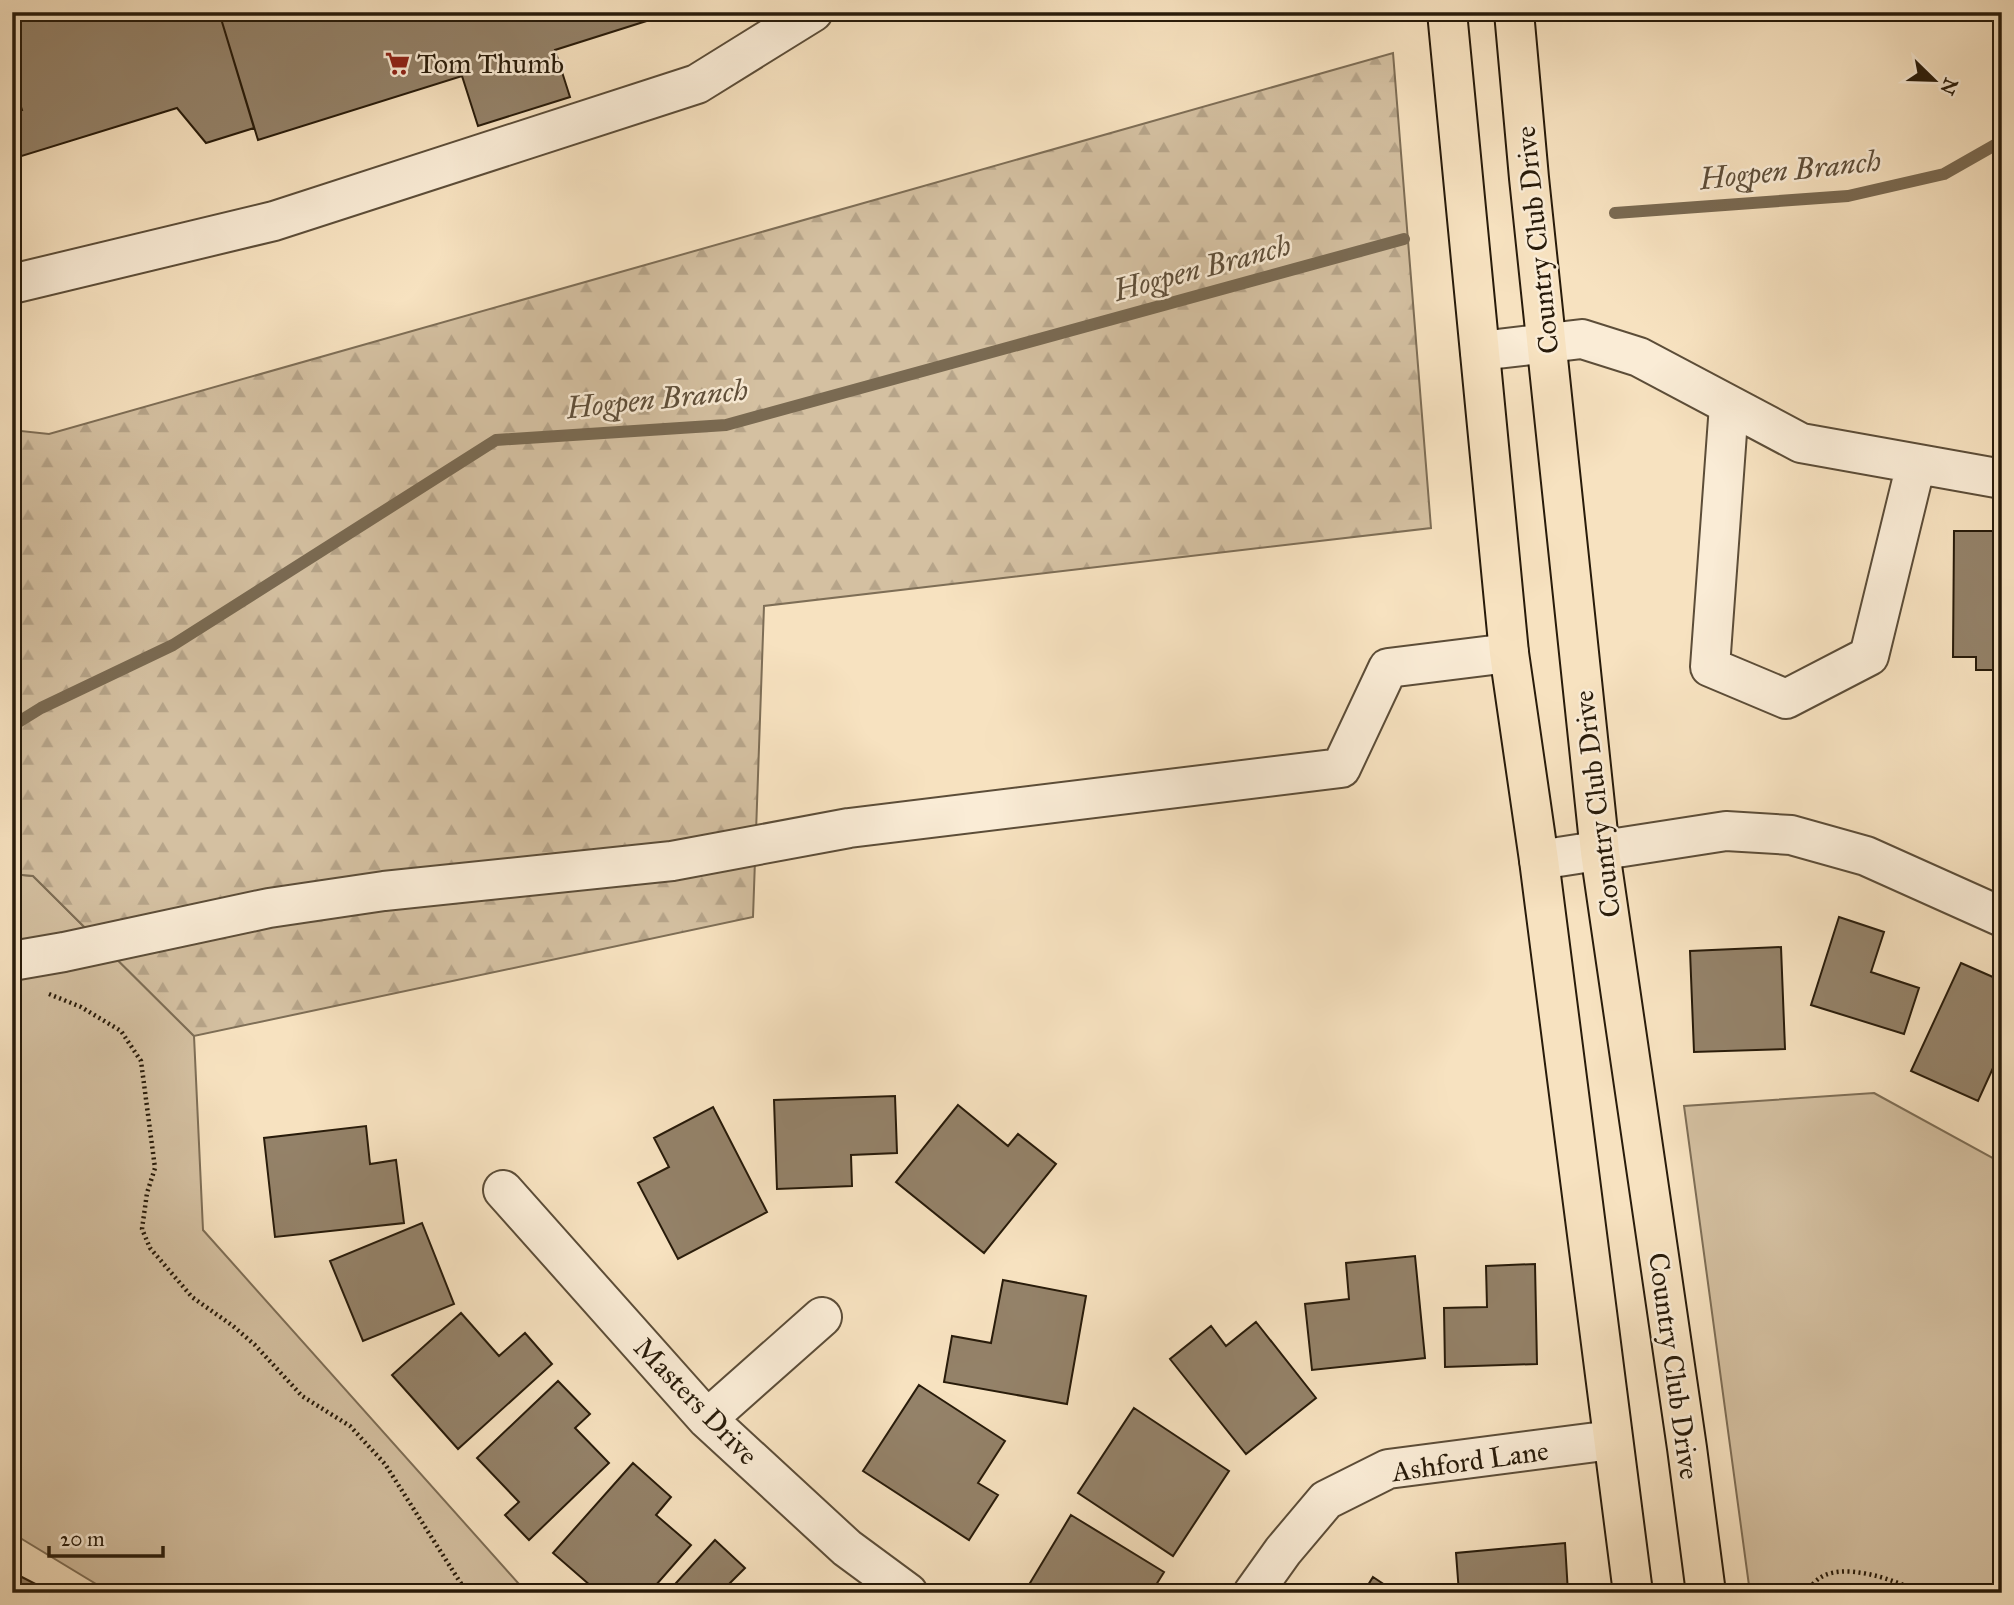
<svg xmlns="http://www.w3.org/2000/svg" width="2014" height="1605" font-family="'IM FELL Great Primer',serif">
<defs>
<pattern id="forest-firs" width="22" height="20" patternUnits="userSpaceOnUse" patternTransform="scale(1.75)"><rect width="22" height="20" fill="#d4c0a1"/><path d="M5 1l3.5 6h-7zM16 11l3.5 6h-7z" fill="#b6a489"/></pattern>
</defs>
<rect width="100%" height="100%" fill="#f7e2c0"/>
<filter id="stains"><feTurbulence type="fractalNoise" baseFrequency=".00286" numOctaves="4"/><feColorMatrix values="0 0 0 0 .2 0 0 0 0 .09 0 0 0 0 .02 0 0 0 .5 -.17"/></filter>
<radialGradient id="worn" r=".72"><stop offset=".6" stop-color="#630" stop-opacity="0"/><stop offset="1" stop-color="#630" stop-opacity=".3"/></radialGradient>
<path fill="#d4c0a1" stroke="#7e6e56" stroke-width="2" d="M 12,874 L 33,876 L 194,1036 L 203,1230 L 527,1593 L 111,1593 L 12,1533 Z
M 1874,1093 L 2002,1163 L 2002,1593 L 1750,1593 L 1684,1106 Z"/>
<path fill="url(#forest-firs)" stroke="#7e6e56" stroke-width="2" d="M 1393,53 L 1431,528 L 764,606 L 753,917 L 194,1036 L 33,876 L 12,874 L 12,430 L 49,434 Z"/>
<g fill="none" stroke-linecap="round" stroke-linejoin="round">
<path stroke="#7a6a52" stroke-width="12" d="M 1615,213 L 1848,196 L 1944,174 L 2002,141
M 12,726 L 41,708 L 173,645 L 496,440 L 726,425 L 1404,239"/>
</g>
<path fill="#948269" stroke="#281b0a" stroke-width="2" d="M 12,12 L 219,12 L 254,128 L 206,143 L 177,108 L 12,159 L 12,113 L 22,110 L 12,79 Z
M 219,12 L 675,12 L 555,50 L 570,97 L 478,126 L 462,76 L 258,140 Z
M 1954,531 L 2002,531 L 2002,670 L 1976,670 L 1976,657 L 1953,657 Z
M 1839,917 L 1884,932 L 1871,972 L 1919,988 L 1904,1034 L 1811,1005 Z
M 1781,947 L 1785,1049 L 1694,1052 L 1690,951 Z
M 1961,963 L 2002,981 L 2002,1073 L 1993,1068 L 1978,1101 L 1911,1071 Z
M 895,1096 L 897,1153 L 851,1155 L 852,1186 L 777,1189 L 774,1100 Z
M 958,1105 L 1008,1146 L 1018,1134 L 1056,1164 L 984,1253 L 896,1182 Z
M 713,1107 L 767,1212 L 678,1259 L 638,1183 L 669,1167 L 654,1138 Z
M 366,1126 L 370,1164 L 396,1160 L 404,1223 L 275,1237 L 264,1138 Z
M 422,1223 L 454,1304 L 363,1341 L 330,1261 Z
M 1415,1256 L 1425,1358 L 1312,1370 L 1305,1304 L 1349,1299 L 1346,1263 Z
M 1535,1264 L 1537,1364 L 1445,1367 L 1444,1308 L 1487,1307 L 1486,1266 Z
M 1003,1280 L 1086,1296 L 1067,1404 L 944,1382 L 952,1336 L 991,1343 Z
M 461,1313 L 499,1356 L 525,1333 L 552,1364 L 458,1449 L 392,1375 Z
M 1256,1322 L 1316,1398 L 1246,1454 L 1170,1359 L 1211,1326 L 1226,1346 Z
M 558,1381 L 590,1414 L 575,1428 L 609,1463 L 529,1540 L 505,1515 L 519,1502 L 477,1458 Z
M 919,1385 L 1005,1441 L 978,1483 L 998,1495 L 969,1540 L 863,1471 Z
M 1134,1408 L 1229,1471 L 1173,1556 L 1078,1493 Z
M 633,1463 L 671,1497 L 656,1515 L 691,1545 L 649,1593 L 599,1593 L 553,1553 Z
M 1071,1515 L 1164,1572 L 1151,1593 L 1024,1593 Z
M 715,1540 L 745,1568 L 727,1586 L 734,1593 L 667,1593 Z
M 1565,1543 L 1568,1593 L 1459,1593 L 1456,1553 Z
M 12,1572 L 53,1593 L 12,1593 Z
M 1373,1577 L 1397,1593 L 1363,1593 Z"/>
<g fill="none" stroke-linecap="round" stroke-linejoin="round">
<defs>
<path id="minor" d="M 12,284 L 274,221 L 697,84 L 813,12
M 1480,351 L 1582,339 L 1639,357 L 1801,443 L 2002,479
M 1729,405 L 1710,667 L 1786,699 L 1869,656 L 1916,464
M 1539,860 L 1726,831 L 1791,835 L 1866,856 L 2002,917
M 12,961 L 64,952 L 269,908 L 384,891 L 672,861 L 849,828 L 1341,768 L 1388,668 L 1509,653
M 503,1190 L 707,1419 L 847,1548 L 908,1593
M 707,1419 L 822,1317
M 1253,1593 L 1283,1551 L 1326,1500 L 1388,1469 L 1612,1440"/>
<path id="major" d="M 1447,12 L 1509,653 L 1539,860 L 1633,1593
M 1514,12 L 1529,178 L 1600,852 L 1687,1448 L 1706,1593"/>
</defs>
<use href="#minor" stroke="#5c4d38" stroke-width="42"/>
<use href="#major" stroke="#281b0a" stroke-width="42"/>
<path stroke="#281b0a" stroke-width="4.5" stroke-dasharray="2 3.5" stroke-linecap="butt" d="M 49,994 L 81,1007 L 121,1031 L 141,1061 L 155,1168 L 147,1193 L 142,1229 L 150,1248 L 192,1297 L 233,1326 L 255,1345 L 302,1396 L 350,1426 L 385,1464 L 467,1593
M 1806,1593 C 1810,1589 1813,1583 1817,1580 C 1840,1560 1897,1580 1920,1593"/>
<use href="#minor" stroke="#faecd6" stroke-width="38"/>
<use href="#major" stroke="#f7e2c0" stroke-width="38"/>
</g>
<defs>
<symbol id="supermarket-bare" viewBox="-9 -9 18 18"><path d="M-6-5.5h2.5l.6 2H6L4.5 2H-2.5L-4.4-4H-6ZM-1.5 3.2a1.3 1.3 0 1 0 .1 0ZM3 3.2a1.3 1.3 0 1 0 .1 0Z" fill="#8f2418" stroke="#faecd6" stroke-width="2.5" paint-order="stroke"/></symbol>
</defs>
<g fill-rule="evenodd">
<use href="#supermarket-bare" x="380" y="46" width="35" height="35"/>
</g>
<g text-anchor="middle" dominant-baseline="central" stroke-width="5" stroke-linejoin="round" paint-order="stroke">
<g font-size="28" fill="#281b0a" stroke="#faecd6" text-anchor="start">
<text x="417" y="63">Tom Thumb</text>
</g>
<g font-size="28" fill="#281b0a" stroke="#faecd6">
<text transform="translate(1537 240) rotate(-96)">Country Club Drive</text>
<text transform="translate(1597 804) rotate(-97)">Country Club Drive</text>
<text transform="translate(1674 1366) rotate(82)">Country Club Drive</text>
<text transform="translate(696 1401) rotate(46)">Masters Drive</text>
<text transform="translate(1470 1461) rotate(-8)">Ashford Lane</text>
</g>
<g font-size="30" font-style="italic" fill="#5f4f3a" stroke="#faecd6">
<text transform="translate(1790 170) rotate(-6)">Hogpen Branch</text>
<text transform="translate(1202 268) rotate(-15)">Hogpen Branch</text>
<text transform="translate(657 399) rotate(-6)">Hogpen Branch</text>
</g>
</g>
<rect width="2014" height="1605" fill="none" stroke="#f7e2c0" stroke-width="42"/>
<rect x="14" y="14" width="1986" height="1577" fill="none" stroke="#281b0a" stroke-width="3.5"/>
<rect x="21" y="21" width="1972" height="1563" fill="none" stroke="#281b0a" stroke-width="2"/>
<g transform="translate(1934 80) rotate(113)" stroke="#faecd6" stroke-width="5" paint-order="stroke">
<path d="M0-5L12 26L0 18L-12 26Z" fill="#281b0a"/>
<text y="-10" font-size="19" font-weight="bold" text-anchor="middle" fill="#281b0a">N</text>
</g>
<path d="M49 1546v10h114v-10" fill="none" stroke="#281b0a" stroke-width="3.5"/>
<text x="60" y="1546" font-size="21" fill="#281b0a" stroke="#faecd6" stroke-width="5" paint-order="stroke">20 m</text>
<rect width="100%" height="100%" filter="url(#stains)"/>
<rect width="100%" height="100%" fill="url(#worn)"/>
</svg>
